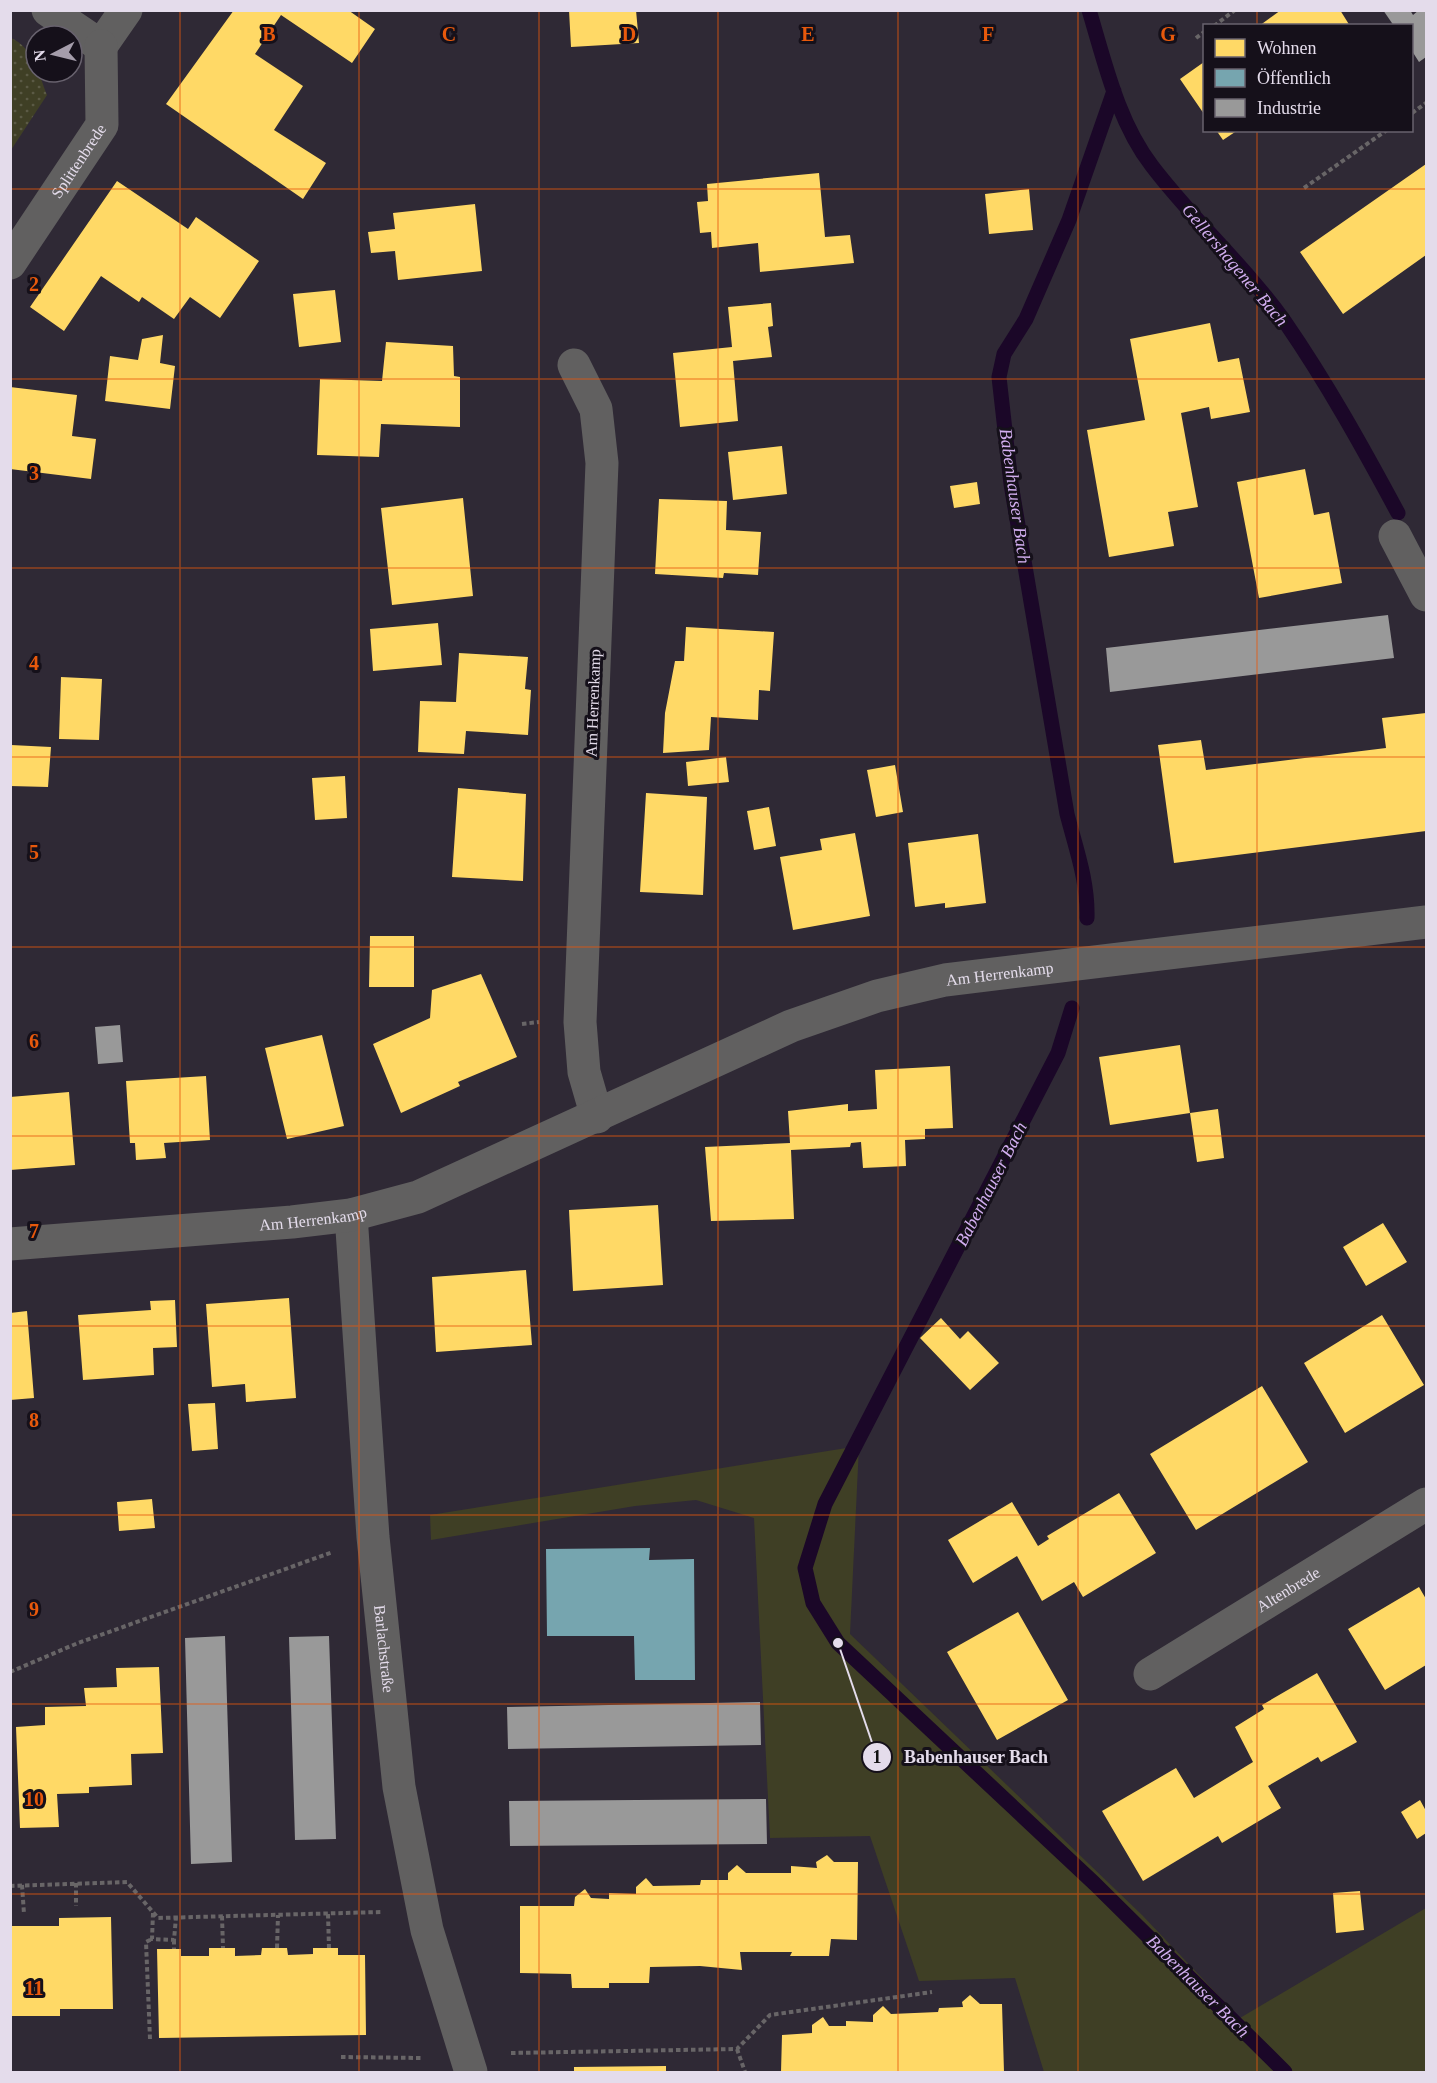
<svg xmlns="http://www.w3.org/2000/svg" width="1437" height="2083" font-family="'Times New Roman',serif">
<defs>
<pattern id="grass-dots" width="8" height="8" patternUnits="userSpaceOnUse" patternTransform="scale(1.5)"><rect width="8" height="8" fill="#3f3f25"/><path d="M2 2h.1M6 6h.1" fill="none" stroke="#5b5a45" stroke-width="1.8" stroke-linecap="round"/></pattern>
</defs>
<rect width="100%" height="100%" fill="#2f2935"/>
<path fill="url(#grass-dots)" d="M 11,38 C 33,47 39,75 47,95 L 11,150 Z"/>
<path fill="#3f3f25" d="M 859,1446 L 850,1634 L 1142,1915 L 1240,2018 L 1426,1908 L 1426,2072 L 1044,2072 L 1015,1978 L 919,1981 L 870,1836 L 770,1838 L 754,1518 L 696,1500 L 635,1506 L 431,1540 L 430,1515 Z"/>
<path fill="#ffd966" d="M 234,10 L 348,10 L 375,29 L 352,63 L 281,15 L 255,54 L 303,86 L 274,130 L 326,163 L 303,199 L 166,104 Z
M 569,10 L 636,10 L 639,43 L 571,47 Z
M 1281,10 L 1340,10 L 1350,26 L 1259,26 Z
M 1204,62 L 1204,114 L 1180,79 Z
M 1216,130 L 1238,130 L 1223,140 Z
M 1426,164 L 1426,255 L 1343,314 L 1300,252 Z
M 819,173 L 825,237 L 850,235 L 854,263 L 760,272 L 758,243 L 712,248 L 711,232 L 700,233 L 697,202 L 708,201 L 707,184 Z
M 117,181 L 188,229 L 196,217 L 259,261 L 220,318 L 190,297 L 174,319 L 142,297 L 139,302 L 101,276 L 64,331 L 30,307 Z
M 1029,189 L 1033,230 L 989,234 L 985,194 Z
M 475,204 L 482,271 L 398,280 L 395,251 L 371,253 L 368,232 L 395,229 L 393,213 Z
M 335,290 L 341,342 L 299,347 L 293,294 Z
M 771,303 L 773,326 L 768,327 L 772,357 L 733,361 L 738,421 L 680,427 L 673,353 L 732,347 L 728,307 Z
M 1210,323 L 1218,362 L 1239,358 L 1250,412 L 1211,419 L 1209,407 L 1181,413 L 1198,507 L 1168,512 L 1174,546 L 1109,557 L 1087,430 L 1145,420 L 1130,339 Z
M 163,335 L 160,363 L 175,366 L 170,409 L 105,401 L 110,356 L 138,360 L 142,339 Z
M 386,342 L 453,346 L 454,376 L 460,377 L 460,427 L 381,424 L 379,457 L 317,455 L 320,379 L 382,381 Z
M 10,387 L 77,395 L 72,436 L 96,439 L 91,479 L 10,469 Z
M 782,446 L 787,494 L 733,500 L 728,452 Z
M 1305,469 L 1314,515 L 1329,512 L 1342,583 L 1259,598 L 1237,482 Z
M 977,482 L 980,504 L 954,508 L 950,486 Z
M 463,498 L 473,596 L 392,605 L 381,508 Z
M 659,499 L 727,501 L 726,530 L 761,532 L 758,575 L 724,573 L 723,578 L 655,574 Z
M 438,623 L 442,665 L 373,671 L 370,629 Z
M 686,627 L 774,632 L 770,691 L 759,690 L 758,720 L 711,717 L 709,750 L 663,753 L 665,713 L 675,661 L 684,661 Z
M 459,653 L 528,657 L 525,689 L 531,690 L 528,735 L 466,731 L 464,754 L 418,752 L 420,701 L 456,702 Z
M 61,677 L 102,679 L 99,740 L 59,739 Z
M 1426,713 L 1426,831 L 1174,863 L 1158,745 L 1201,740 L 1206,770 L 1386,748 L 1382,718 Z
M 11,745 L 51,747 L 48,787 L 10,786 Z
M 726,757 L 729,782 L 688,786 L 686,762 Z
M 895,765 L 903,812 L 876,817 L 867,770 Z
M 345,776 L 347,818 L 315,820 L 312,778 Z
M 458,788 L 526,794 L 523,881 L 452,877 Z
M 646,793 L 707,797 L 703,895 L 640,892 Z
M 769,807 L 776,846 L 754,850 L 747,811 Z
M 855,833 L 870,916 L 793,930 L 780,857 L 822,850 L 820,839 Z
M 978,834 L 986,903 L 945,908 L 945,903 L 915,907 L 908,843 Z
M 370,936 L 414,936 L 414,987 L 369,987 Z
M 481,974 L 517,1057 L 458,1082 L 460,1086 L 401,1113 L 373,1044 L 430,1018 L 432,990 Z
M 322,1035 L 344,1126 L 287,1139 L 265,1048 Z
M 1180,1045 L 1190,1113 L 1218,1109 L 1224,1158 L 1197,1162 L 1190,1113 L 1110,1125 L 1099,1057 Z
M 950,1066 L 953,1128 L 925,1129 L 925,1139 L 905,1140 L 906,1166 L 863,1168 L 861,1142 L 851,1143 L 850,1147 L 791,1150 L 794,1219 L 711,1221 L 705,1147 L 790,1143 L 788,1111 L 848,1104 L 848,1111 L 877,1109 L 875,1070 Z
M 206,1076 L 210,1140 L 164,1143 L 166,1158 L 136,1160 L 135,1143 L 130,1143 L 126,1081 Z
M 69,1092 L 75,1165 L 10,1170 L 10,1097 Z
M 658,1205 L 663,1285 L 573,1291 L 569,1210 Z
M 1383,1223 L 1407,1262 L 1366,1286 L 1343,1247 Z
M 526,1270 L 532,1345 L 436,1352 L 432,1277 Z
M 289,1298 L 296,1398 L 246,1402 L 245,1384 L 212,1387 L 206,1304 Z
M 175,1300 L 177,1347 L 153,1348 L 154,1375 L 83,1380 L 78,1315 L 151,1310 L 150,1301 Z
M 27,1311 L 34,1398 L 10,1400 L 10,1313 Z
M 1382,1315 L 1424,1385 L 1345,1433 L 1304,1363 Z
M 941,1318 L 960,1339 L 968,1331 L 999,1363 L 970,1390 L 920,1338 Z
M 1262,1386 L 1308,1462 L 1196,1530 L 1150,1454 Z
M 215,1403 L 218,1449 L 192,1451 L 188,1404 Z
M 1119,1493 L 1156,1553 L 1083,1597 L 1074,1582 L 1042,1601 L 1017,1556 L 973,1583 L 948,1540 L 1012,1502 L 1038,1546 L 1049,1539 L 1047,1536 Z
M 152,1499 L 155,1528 L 119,1531 L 117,1502 Z
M 1419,1587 L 1426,1599 L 1426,1665 L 1385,1690 L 1348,1629 Z
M 1018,1612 L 1068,1700 L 997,1740 L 947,1652 Z
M 159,1667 L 163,1753 L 131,1754 L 132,1785 L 89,1787 L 89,1793 L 57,1794 L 59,1827 L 20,1828 L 16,1727 L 45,1725 L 45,1707 L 86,1706 L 84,1688 L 117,1687 L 116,1668 Z
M 1317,1673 L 1357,1742 L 1321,1762 L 1318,1757 L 1268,1786 L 1281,1808 L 1222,1843 L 1218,1836 L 1143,1881 L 1102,1811 L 1176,1768 L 1194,1798 L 1253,1762 L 1235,1727 L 1264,1709 L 1262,1705 Z
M 1420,1800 L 1426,1811 L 1426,1833 L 1417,1839 L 1401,1812 Z
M 827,1855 L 834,1862 L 858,1862 L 857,1940 L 831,1939 L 829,1956 L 790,1956 L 792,1952 L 740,1952 L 742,1970 L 700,1966 L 650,1967 L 649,1983 L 609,1983 L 609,1988 L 572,1988 L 571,1974 L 520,1973 L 520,1906 L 574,1906 L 575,1897 L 585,1889 L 591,1898 L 609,1899 L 609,1893 L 636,1894 L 636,1887 L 646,1878 L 653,1886 L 700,1885 L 701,1880 L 728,1880 L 728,1873 L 737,1865 L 746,1873 L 791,1873 L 791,1866 L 817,1868 L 816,1862 Z
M 1360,1891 L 1364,1930 L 1336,1933 L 1333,1893 Z
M 111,1917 L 113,2009 L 60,2009 L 60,2016 L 10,2016 L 10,1926 L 59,1926 L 59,1918 Z
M 209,1948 L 235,1948 L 235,1956 L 261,1955 L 262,1948 L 287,1948 L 288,1955 L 313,1954 L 313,1948 L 338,1948 L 338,1955 L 365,1955 L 366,2035 L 159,2038 L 157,1949 L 181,1949 L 181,1956 L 209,1956 Z
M 970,1995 L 980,2004 L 1002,2004 L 1004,2072 L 781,2072 L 782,2035 L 812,2033 L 812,2025 L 823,2017 L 829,2026 L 846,2026 L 846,2021 L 873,2022 L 873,2015 L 883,2006 L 891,2014 L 938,2012 L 939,2008 L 963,2007 L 962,2002 Z
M 666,2066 L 666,2072 L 574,2072 L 574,2067 Z"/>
<path fill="#76a5af" d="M 650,1548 L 649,1560 L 694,1559 L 695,1680 L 635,1680 L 634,1636 L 547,1636 L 546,1549 Z"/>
<path fill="#999" d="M 1383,10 L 1410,10 L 1413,15 L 1419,10 L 1426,10 L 1426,57 L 1419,62 L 1412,51 L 1412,26 L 1394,26 Z
M 1388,615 L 1394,658 L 1110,692 L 1106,648 Z
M 120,1025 L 123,1062 L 98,1064 L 95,1027 Z
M 225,1636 L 232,1862 L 191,1864 L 185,1638 Z
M 329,1636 L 336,1839 L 295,1840 L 289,1637 Z
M 760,1702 L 761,1745 L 508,1749 L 507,1707 Z
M 766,1799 L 767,1844 L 510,1846 L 509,1801 Z"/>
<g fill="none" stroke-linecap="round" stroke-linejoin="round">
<path stroke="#1b0728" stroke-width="15" d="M 1089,10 C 1105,63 1118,122 1152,166 C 1193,220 1245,266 1285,322 C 1327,383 1363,448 1398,513
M 1087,918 C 1088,881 1076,849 1067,814 L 1011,484 L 999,377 L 1004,354 L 1026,319 L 1069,220 L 1114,91
M 1072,1008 L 1058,1053 L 825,1504 L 805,1568 L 813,1603 L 838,1643 L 1095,1884 L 1285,2072"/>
<path stroke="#686567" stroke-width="4" stroke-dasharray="4.5 3" stroke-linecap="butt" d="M 1214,26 L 1235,10
M 1196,38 L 1204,32
M 1412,113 L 1426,103
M 1304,188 L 1387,130
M 522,1024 L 539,1022
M 10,1672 L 78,1643 L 333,1552
M 76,1883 L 76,1906
M 22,1885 L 24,1914
M 10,1886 L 127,1882 L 158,1918 L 381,1912
M 153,1913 L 152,1939 L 174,1940 L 176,1917
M 328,1914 L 329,1948
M 222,1916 L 223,1948
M 174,1940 L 174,1949
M 277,1948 L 278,1915
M 150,2039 L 146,1942 L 152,1939
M 737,2049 L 745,2072
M 511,2053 L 737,2049 L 770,2015 L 932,1992
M 341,2057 L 422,2058"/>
<g stroke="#616060" stroke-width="33">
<path d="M 48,10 L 101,46 L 126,10"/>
<path id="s1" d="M 10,263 L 102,125 L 101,46"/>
<path d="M 574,365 L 596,409 L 602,463 L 580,1022 L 584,1072 L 597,1117"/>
<path d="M 1395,536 L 1426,595"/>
<path id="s2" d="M 351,1215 L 373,1537 L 399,1787 L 427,1930 L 471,2072"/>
<path id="s3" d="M 10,1244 L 292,1222 L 351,1215 L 418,1197 L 791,1026 L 877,996 L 945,980 L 1426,922"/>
<path id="s4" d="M 1150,1674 L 1426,1504"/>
</g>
</g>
<path fill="none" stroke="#e8590c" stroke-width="1.5" stroke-opacity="0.55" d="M 180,10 L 180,2072M 359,10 L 359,2072M 539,10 L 539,2072M 718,10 L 718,2072M 898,10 L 898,2072M 1078,10 L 1078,2072M 1257,10 L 1257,26M 1257,130 L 1257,2072M 10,189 L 1426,189M 10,379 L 1426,379M 10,568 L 1426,568M 10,757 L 1426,757M 10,947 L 1426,947M 10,1136 L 1426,1136M 10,1326 L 1426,1326M 10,1515 L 1426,1515M 10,1704 L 1426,1704M 10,1894 L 1426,1894"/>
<g text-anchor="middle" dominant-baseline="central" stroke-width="6" stroke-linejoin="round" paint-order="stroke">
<g font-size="16" fill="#e4dceb" stroke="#15101a">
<text stroke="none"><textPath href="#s1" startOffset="123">Splittenbrede</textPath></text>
<text transform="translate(593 703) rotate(-88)">Am Herrenkamp</text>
<text stroke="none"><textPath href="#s3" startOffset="1038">Am Herrenkamp</textPath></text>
<text stroke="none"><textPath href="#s3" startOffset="304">Am Herrenkamp</textPath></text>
<text stroke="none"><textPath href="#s4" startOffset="162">Altenbrede</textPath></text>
<text stroke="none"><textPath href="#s2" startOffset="435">Barlachstraße</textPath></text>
</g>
<g font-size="18" font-style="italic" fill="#d2aef0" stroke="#15101a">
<text transform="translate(1235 265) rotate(50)">Gellershagener Bach</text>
<text transform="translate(1015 496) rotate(82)">Babenhauser Bach</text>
<text transform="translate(991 1184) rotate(-63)">Babenhauser Bach</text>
<text transform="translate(1198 1986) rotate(45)">Babenhauser Bach</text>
</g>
</g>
<g font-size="20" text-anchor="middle" font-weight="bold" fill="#e8590c" stroke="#15101a" stroke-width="6" stroke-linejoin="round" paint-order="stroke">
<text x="269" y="41">B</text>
<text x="449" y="41">C</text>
<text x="629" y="41">D</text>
<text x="808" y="41">E</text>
<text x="988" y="41">F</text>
<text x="1168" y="41">G</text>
<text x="34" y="291">2</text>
<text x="34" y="480">3</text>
<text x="34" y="670">4</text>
<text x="34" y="859">5</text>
<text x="34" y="1048">6</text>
<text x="34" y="1238">7</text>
<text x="34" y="1427">8</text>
<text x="34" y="1616">9</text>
<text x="34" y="1806">10</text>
<text x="34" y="1995">11</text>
</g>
<path fill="none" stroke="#e4dceb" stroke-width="2" d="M838 1643L877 1757"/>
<g fill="#e4dceb" stroke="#15101a" stroke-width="2">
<circle cx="838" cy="1643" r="6"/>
<circle cx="877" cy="1757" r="15"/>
</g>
<g font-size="18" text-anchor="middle" font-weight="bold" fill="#111">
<text x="877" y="1763">1</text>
</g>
<g font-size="18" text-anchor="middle" font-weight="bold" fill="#e4dceb" stroke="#15101a" stroke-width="6" stroke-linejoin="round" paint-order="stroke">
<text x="976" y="1763">Babenhauser Bach</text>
</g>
<rect width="1437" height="2083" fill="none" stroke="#e4dceb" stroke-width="24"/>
<rect x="1203" y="24" width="210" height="108" fill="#15101a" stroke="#68626e" stroke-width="1.5"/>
<rect x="1215" y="39" width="30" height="18" fill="#ffd966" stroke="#68626e" stroke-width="1.5"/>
<text x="1257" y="54" font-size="18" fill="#e4dceb">Wohnen</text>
<rect x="1215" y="69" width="30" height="18" fill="#76a5af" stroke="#68626e" stroke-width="1.5"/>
<text x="1257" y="84" font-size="18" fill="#e4dceb">Öffentlich</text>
<rect x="1215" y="99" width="30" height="18" fill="#999999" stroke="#68626e" stroke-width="1.5"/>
<text x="1257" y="114" font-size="18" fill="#e4dceb">Industrie</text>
<g transform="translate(54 54) rotate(263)"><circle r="28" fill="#15101a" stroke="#68626e" stroke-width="1.5"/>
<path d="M0-4.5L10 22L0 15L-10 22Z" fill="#a59dab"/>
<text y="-9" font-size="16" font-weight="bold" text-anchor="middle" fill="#e4dceb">N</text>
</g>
</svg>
